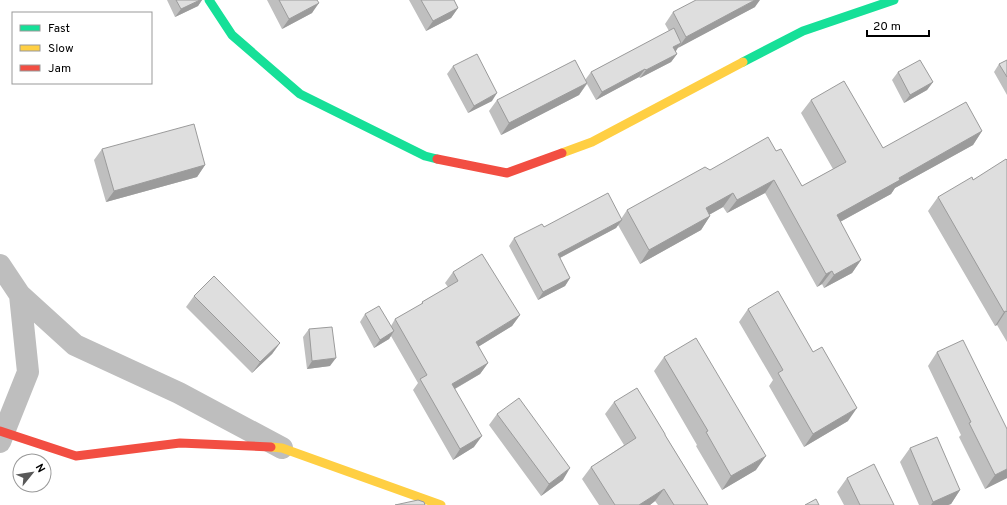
<svg xmlns="http://www.w3.org/2000/svg" width="1007" height="505" font-family="Overpass,sans-serif">
<rect width="100%" height="100%" fill="#fff"/>
<g fill="none" stroke-linecap="round" stroke-linejoin="round">
<path stroke="#bebebe" stroke-width="22" d="M 0,265 L 20,295 L 28,372 L 0,442
M 20,295 L 75,345 L 179,393 L 282,448"/>
<path stroke="#16e098" stroke-width="9" d="M 209,0 L 232,35 L 300,94 L 425,156 L 437,159
M 743,62 L 803,31 L 894,0"/>
<path stroke="#ffcf43" stroke-width="9" d="M 562,153 L 592,142 L 743,62
M 271,447 L 282,448 L 441,505"/>
<path stroke="#f24e42" stroke-width="9" d="M 437,159 L 507,173 L 562,153
M 0,431 L 76,456 L 180,443 L 271,447"/>
</g>
<path fill="#bfbfbf" d="M 167,0 L 202,0 L 198,6 L 175,17 Z
M 267,0 L 317,0 L 312,13 L 282,29 Z
M 409,0 L 454,0 L 458,8 L 451,18 L 426,31 Z
M 755,7 L 677,48 L 675,51 L 677,54 L 671,62 L 640,78 L 639,77 L 596,100 L 587,84 L 579,95 L 501,135 L 489,111 L 497,100 L 585,80 L 591,72 L 669,31 L 665,24 L 673,12 Z
M 1007,60 L 1007,95 L 994,72 L 999,64 Z
M 453,66 L 492,101 L 468,113 L 447,74 Z
M 898,72 L 933,82 L 927,90 L 904,103 L 892,80 Z
M 811,100 L 883,148 L 982,131 L 973,145 L 895,188 L 891,194 L 840,222 L 861,260 L 852,273 L 824,288 L 822,284 L 817,287 L 765,193 L 727,213 L 723,207 L 709,215 L 710,216 L 701,230 L 640,264 L 618,225 L 616,228 L 560,258 L 570,278 L 565,286 L 538,300 L 509,246 L 514,238 L 544,227 L 621,219 L 627,210 L 710,170 L 776,151 L 802,186 L 833,169 L 801,113 Z
M 102,149 L 205,165 L 197,177 L 106,202 L 94,160 Z
M 1007,160 L 1007,342 L 997,325 L 995,326 L 928,211 L 938,197 L 973,180 Z
M 453,272 L 520,315 L 512,326 L 478,347 L 488,363 L 480,374 L 455,389 L 474,447 L 453,460 L 413,390 L 418,383 L 391,336 L 389,339 L 374,348 L 360,322 L 365,314 L 391,326 L 395,319 L 421,305 L 422,302 L 448,287 L 445,283 Z
M 194,296 L 280,343 L 272,354 L 252,373 L 186,307 Z
M 748,309 L 848,421 L 804,447 L 769,386 L 773,380 L 739,322 Z
M 309,329 L 330,366 L 307,369 L 303,337 Z
M 937,352 L 1007,429 L 1007,478 L 985,489 L 959,437 L 961,435 L 928,366 Z
M 664,357 L 756,470 L 722,490 L 696,446 L 697,445 L 654,371 Z
M 614,402 L 665,435 L 708,505 L 658,505 L 655,501 L 650,505 L 599,505 L 582,479 L 591,467 L 624,445 L 605,414 Z
M 497,414 L 563,480 L 541,496 L 489,425 Z
M 910,448 L 960,490 L 951,504 L 948,505 L 919,505 L 900,462 Z
M 847,478 L 894,505 L 844,505 L 837,492 Z"/>
<path fill="#9b9b9b" d="M 200,0 L 202,0 L 198,6 L 175,17 L 181,9 Z
M 755,0 L 760,0 L 755,7 L 678,48 L 686,37 Z
M 319,3 L 312,13 L 282,29 L 289,19 Z
M 458,8 L 451,18 L 426,31 L 433,21 Z
M 681,43 L 676,51 L 667,55 L 673,47 Z
M 677,54 L 671,62 L 640,78 L 646,70 Z
M 645,69 L 639,77 L 596,100 L 602,92 Z
M 933,82 L 927,90 L 904,103 L 910,95 Z
M 587,83 L 579,95 L 501,135 L 509,123 Z
M 497,93 L 492,101 L 468,113 L 474,106 Z
M 982,131 L 973,145 L 895,188 L 891,194 L 827,229 L 837,215 L 899,178 Z
M 205,165 L 197,177 L 106,202 L 114,191 Z
M 774,180 L 765,193 L 727,213 L 737,200 Z
M 733,193 L 723,207 L 696,222 L 706,208 Z
M 710,216 L 701,230 L 640,264 L 649,250 Z
M 622,220 L 616,228 L 552,262 L 558,254 Z
M 861,260 L 852,273 L 824,288 L 834,275 Z
M 832,271 L 822,284 L 817,287 L 826,274 Z
M 570,278 L 565,286 L 538,300 L 543,292 Z
M 1006,311 L 997,325 L 995,326 L 1004,312 Z
M 520,315 L 512,326 L 468,353 L 476,342 Z
M 394,331 L 389,339 L 374,348 L 380,340 Z
M 280,343 L 272,354 L 252,373 L 260,362 Z
M 336,358 L 330,366 L 307,369 L 312,361 Z
M 488,363 L 480,374 L 444,395 L 452,384 Z
M 857,408 L 848,421 L 804,447 L 813,434 Z
M 482,436 L 474,447 L 453,460 L 460,449 Z
M 766,456 L 756,470 L 722,490 L 731,476 Z
M 570,468 L 563,480 L 541,496 L 549,484 Z
M 1007,469 L 1007,478 L 985,489 L 995,475 Z
M 664,489 L 655,501 L 650,505 L 639,505 Z
M 960,490 L 951,504 L 948,505 L 931,505 L 933,502 Z"/>
<path fill="#dedede" stroke="#9b9b9b" d="M 176,0 L 200,0 L 181,9 Z
M 279,0 L 317,0 L 319,3 L 289,19 Z
M 421,0 L 454,0 L 458,8 L 433,21 Z
M 696,0 L 755,0 L 686,37 L 673,12 Z
M 674,28 L 681,43 L 673,47 L 677,54 L 646,70 L 645,69 L 602,92 L 591,72 Z
M 477,54 L 497,93 L 474,106 L 453,66 Z
M 575,60 L 587,83 L 509,123 L 497,100 Z
M 920,60 L 933,82 L 910,95 L 898,72 Z
M 1007,60 L 1007,77 L 999,64 Z
M 844,81 L 883,148 L 966,102 L 982,131 L 899,178 L 900,180 L 837,215 L 861,260 L 834,275 L 832,271 L 826,274 L 774,180 L 737,200 L 733,193 L 706,208 L 710,216 L 649,250 L 627,210 L 705,167 L 710,170 L 768,137 L 776,151 L 781,149 L 802,186 L 846,162 L 811,100 Z
M 194,124 L 205,165 L 114,191 L 102,149 Z
M 1006,159 L 1007,160 L 1007,312 L 1006,311 L 1004,312 L 938,197 L 972,177 L 973,180 Z
M 608,193 L 622,220 L 558,254 L 570,278 L 543,292 L 514,238 L 542,224 L 544,227 Z
M 482,254 L 520,315 L 476,342 L 488,363 L 452,384 L 482,436 L 460,449 L 420,379 L 427,375 L 395,319 L 423,303 L 422,302 L 458,281 L 453,272 Z
M 214,276 L 280,343 L 260,362 L 194,296 Z
M 778,291 L 813,352 L 822,347 L 857,408 L 813,434 L 778,373 L 783,370 L 748,309 Z
M 379,306 L 394,331 L 380,340 L 365,314 Z
M 332,327 L 336,358 L 312,361 L 309,329 Z
M 696,338 L 766,456 L 731,476 L 706,432 L 708,431 L 664,357 Z
M 963,340 L 1007,429 L 1007,469 L 995,475 L 969,423 L 971,422 L 937,352 Z
M 637,388 L 665,434 L 665,435 L 708,505 L 674,505 L 664,489 L 639,505 L 615,505 L 591,467 L 636,438 L 614,402 Z
M 519,398 L 570,468 L 549,484 L 497,414 Z
M 937,437 L 960,490 L 933,502 L 910,448 Z
M 874,464 L 894,505 L 860,505 L 847,478 Z
M 816,499 L 819,505 L 805,505 Z
M 418,500 L 424,502 L 425,505 L 395,505 Z"/>
<rect x="12" y="12" width="140" height="72" fill="#ffffff" stroke="#999999"/>
<rect x="20" y="25" width="20" height="6" fill="#16e098" stroke="#999999"/>
<text x="48" y="32" font-size="12" fill="#000000">Fast</text>
<rect x="20" y="45" width="20" height="6" fill="#ffcf43" stroke="#999999"/>
<text x="48" y="52" font-size="12" fill="#000000">Slow</text>
<rect x="20" y="65" width="20" height="6" fill="#f24e42" stroke="#999999"/>
<text x="48" y="72" font-size="12" fill="#000000">Jam</text>
<g transform="translate(32 473) rotate(60)"><circle r="19" fill="#ffffff" stroke="#999999"/>
<path d="M0-3L7 15L0 10L-7 15Z" fill="#595959"/>
<text y="-6" font-size="11" font-weight="bold" text-anchor="middle" fill="#000000">N</text>
</g>
<path d="M867 30v6h62v-6" fill="none" stroke="#000000" stroke-width="2"/>
<text x="873" y="30" font-size="12" fill="#000000" stroke="#ffffff" stroke-width="3" paint-order="stroke">20 m</text>
</svg>
